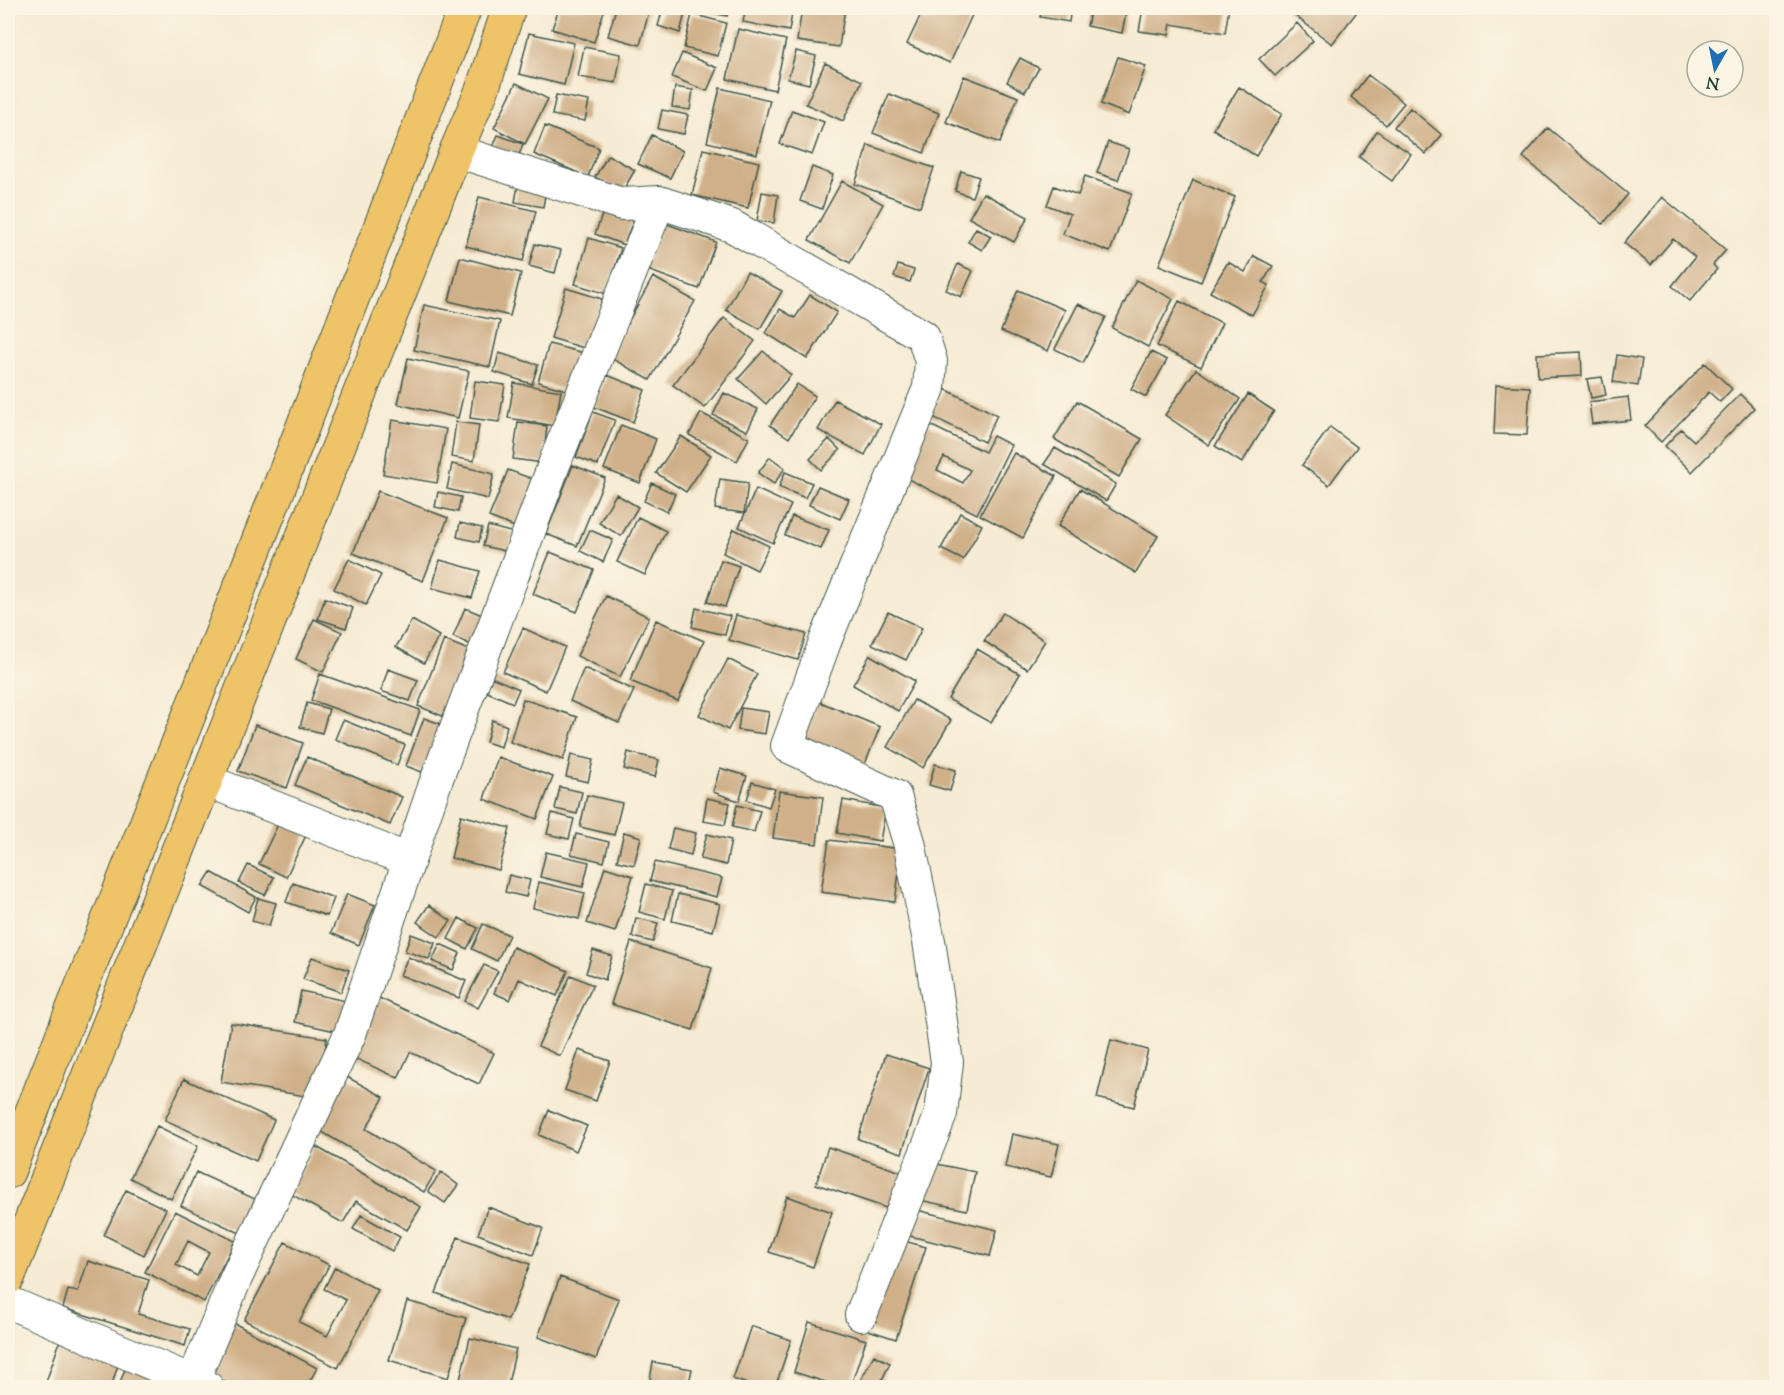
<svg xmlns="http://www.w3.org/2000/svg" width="1784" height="1395" font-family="'Sorts Mill Goudy',serif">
<rect width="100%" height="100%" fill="#fcf5e5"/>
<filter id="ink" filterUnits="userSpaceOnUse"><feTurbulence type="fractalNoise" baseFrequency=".0167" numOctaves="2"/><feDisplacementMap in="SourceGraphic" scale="12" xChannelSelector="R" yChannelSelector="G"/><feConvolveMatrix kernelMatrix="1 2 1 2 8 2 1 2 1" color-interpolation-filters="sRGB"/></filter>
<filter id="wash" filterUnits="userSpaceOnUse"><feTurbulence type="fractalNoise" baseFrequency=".008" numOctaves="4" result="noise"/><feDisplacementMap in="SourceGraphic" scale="24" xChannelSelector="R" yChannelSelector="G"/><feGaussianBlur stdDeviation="1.35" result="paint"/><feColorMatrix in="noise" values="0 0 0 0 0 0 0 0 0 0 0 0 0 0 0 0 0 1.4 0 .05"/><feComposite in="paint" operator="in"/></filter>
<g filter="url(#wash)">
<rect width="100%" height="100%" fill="#f6ebd3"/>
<g id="blocks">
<path fill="#cfb089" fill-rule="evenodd" d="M 559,8 L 605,8 L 594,42 L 552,29 Z
M 616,8 L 650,8 L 640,45 L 608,36 Z
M 663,8 L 685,13 L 680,33 L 658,26 Z
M 696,8 L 729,8 L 727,16 L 696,9 Z
M 746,8 L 793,8 L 789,31 L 743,22 Z
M 802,8 L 845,8 L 839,47 L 797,41 Z
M 924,8 L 961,8 L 973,13 L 950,63 L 907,44 Z
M 1042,8 L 1071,8 L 1069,22 L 1040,17 Z
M 1091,8 L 1127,8 L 1122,33 L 1087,26 Z
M 1143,8 L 1229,8 L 1225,33 L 1171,24 L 1169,35 L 1139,31 Z
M 1285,8 L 1360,8 L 1332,44 Z
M 692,14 L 726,23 L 718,56 L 684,48 Z
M 1297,23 L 1313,41 L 1275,76 L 1259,59 Z
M 738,29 L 786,40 L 775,90 L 727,79 Z
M 529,33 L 574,43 L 564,85 L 519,74 Z
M 584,47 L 621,54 L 616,83 L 578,77 Z
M 796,51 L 816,56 L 809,84 L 788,79 Z
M 682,53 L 717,68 L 707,91 L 672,77 Z
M 1118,57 L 1146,66 L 1129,115 L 1101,104 Z
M 1020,58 L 1039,68 L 1025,92 L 1007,82 Z
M 825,63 L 862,81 L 843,121 L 806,104 Z
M 1368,75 L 1404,103 L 1386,125 L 1351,97 Z
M 964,76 L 1018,97 L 1000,143 L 946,122 Z
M 516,83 L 548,99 L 525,144 L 494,128 Z
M 675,87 L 693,90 L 690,110 L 672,107 Z
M 1239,87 L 1282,114 L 1256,156 L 1213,129 Z
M 720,88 L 770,100 L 757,154 L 707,142 Z
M 889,94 L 939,113 L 924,153 L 873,133 Z
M 556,95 L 589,101 L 585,121 L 552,115 Z
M 1410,108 L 1442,135 L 1426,154 L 1394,127 Z
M 662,110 L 688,115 L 684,134 L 658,129 Z
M 792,110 L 824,122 L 812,155 L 780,144 Z
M 545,126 L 599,148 L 588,177 L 534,154 Z
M 1548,128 L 1628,194 L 1603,224 L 1523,157 Z
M 1377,131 L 1411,154 L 1392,181 L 1359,157 Z
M 498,135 L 523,144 L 516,164 L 490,154 Z
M 652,135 L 683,151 L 670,178 L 638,164 Z
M 1108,142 L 1129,149 L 1118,180 L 1097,173 Z
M 868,145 L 934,168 L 920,207 L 855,184 Z
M 703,149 L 759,162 L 748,208 L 692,195 Z
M 608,155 L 635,170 L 622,192 L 595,177 Z
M 812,167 L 833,175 L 822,209 L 800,201 Z
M 961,171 L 979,177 L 972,197 L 955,191 Z
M 1085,176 L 1132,193 L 1110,252 L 1063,234 L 1070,214 L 1047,205 L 1054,186 L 1078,195 Z
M 1193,180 L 1235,197 L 1201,282 L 1159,265 Z
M 842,181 L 883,204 L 850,263 L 809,240 Z
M 518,185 L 546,190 L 543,207 L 515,202 Z
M 762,192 L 778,195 L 774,223 L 757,221 Z
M 983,193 L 1028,217 L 1014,242 L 969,218 Z
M 479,197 L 536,211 L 523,261 L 466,246 Z
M 1662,197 L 1726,250 L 1713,265 L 1717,269 L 1690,301 L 1672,286 L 1695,257 L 1673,239 L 1651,265 L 1624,243 Z
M 605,207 L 634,218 L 624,245 L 595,234 Z
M 662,222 L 716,242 L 699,289 L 645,269 Z
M 976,228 L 991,236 L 982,250 L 968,242 Z
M 589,238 L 621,248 L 607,294 L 575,284 Z
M 535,244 L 561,250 L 555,273 L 529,266 Z
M 1254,256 L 1273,266 L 1263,282 L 1269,285 L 1252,315 L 1210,292 L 1228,262 L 1245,272 Z
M 460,257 L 521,273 L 510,316 L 449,301 Z
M 958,264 L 973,271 L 961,297 L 946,290 Z
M 898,265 L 914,270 L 910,282 L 894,277 Z
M 747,272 L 782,291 L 760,329 L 726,310 Z
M 653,277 L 695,301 L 650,380 L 609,357 Z
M 1136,280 L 1173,299 L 1148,347 L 1112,328 Z
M 566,288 L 602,299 L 587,349 L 551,338 Z
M 1018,290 L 1065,310 L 1048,351 L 1001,331 Z
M 810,295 L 837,312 L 807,359 L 766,333 L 780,309 L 795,318 Z
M 1179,301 L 1222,323 L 1201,367 L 1157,346 Z
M 1078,304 L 1106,317 L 1083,363 L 1055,349 Z
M 424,305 L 500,321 L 490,367 L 414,350 Z
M 724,318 L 755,341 L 705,408 L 673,385 Z
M 549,344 L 584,353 L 573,392 L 538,382 Z
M 763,351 L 791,375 L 766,404 L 738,379 Z
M 1151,352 L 1167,360 L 1146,397 L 1131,389 Z
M 1581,352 L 1582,376 L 1538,378 L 1537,354 Z
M 499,353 L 538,365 L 532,384 L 494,372 Z
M 1617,355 L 1642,359 L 1638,386 L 1613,382 Z
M 408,358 L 469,371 L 458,418 L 398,404 Z
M 1705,363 L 1732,389 L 1720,402 L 1709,392 L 1661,442 L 1645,426 Z
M 1196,369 L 1240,399 L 1209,445 L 1165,415 Z
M 607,375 L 645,390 L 633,422 L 594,407 Z
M 1602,377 L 1606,395 L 1591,398 L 1587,379 Z
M 475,381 L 505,385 L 499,422 L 470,418 Z
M 514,383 L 561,391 L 555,426 L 508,418 Z
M 797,384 L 815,396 L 789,438 L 770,425 Z
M 1496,385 L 1530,387 L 1527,435 L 1494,434 Z
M 945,389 L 997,415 L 984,442 L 931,416 Z
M 724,393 L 758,409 L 747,431 L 713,415 Z
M 1248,394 L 1274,411 L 1242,463 L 1215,446 Z
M 1740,394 L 1754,408 L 1692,472 L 1665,446 L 1681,429 L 1694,441 Z
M 1628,397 L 1631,420 L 1592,424 L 1589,402 Z
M 835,400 L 881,424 L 865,455 L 818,430 Z
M 1077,401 L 1142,439 L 1119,477 L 1054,439 Z
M 593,412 L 615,420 L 598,465 L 576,457 Z
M 701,413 L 749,438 L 737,461 L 689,435 Z
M 392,420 L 446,429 L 437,483 L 383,474 Z
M 456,422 L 479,425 L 474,461 L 451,457 Z
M 518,422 L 547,426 L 543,463 L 513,459 Z
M 928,424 L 985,452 L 993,436 L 1011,445 L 977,514 L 902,476 ZM 944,457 L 970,470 L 963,483 L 937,470 Z
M 621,425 L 656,439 L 640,483 L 604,469 Z
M 1330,427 L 1357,447 L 1329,485 L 1302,465 Z
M 681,436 L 711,455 L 686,492 L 656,473 Z
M 829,439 L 840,450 L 821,470 L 810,459 Z
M 1055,448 L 1116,484 L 1106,501 L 1044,464 Z
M 1014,453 L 1056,476 L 1023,538 L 980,515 Z
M 770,457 L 785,468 L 774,484 L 758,473 Z
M 452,464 L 494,474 L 488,499 L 447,489 Z
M 573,465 L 605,478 L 577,546 L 546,534 Z
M 508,470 L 538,481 L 520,529 L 489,517 Z
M 785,472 L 812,483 L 805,498 L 779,487 Z
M 720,479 L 748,483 L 744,513 L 715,509 Z
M 652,483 L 675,494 L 667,512 L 644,501 Z
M 818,486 L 849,499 L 840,519 L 809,505 Z
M 756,489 L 791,505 L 773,543 L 739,527 Z
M 1080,489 L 1158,536 L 1136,573 L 1058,526 Z
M 378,491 L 448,518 L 423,581 L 353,553 Z
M 438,492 L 461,497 L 458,512 L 435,507 Z
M 616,494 L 638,507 L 621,536 L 599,523 Z
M 960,513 L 982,525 L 963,560 L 941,549 Z
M 792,516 L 829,530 L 821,549 L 785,535 Z
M 638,517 L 666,531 L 645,575 L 617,562 Z
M 460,523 L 482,528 L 479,542 L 457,537 Z
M 488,526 L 514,533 L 509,552 L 483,546 Z
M 734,529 L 769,546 L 757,570 L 723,553 Z
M 590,530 L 613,540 L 603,562 L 580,551 Z
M 550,552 L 594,570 L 577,612 L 533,594 Z
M 349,559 L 381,575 L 366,605 L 334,589 Z
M 440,560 L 480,571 L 472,598 L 432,588 Z
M 721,560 L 739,566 L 725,607 L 707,602 Z
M 606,596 L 649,617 L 620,677 L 577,656 Z
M 325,598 L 353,608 L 346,628 L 318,619 Z
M 465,608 L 487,617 L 474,646 L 453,637 Z
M 696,608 L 730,616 L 725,635 L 692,627 Z
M 888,612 L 922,628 L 906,660 L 872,644 Z
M 1003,613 L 1045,641 L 1027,669 L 984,641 Z
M 736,615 L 806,634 L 798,660 L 729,640 Z
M 314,619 L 342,632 L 323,672 L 296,659 Z
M 412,620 L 439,636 L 424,663 L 396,647 Z
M 656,620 L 704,641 L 678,701 L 630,681 Z
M 523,628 L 565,647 L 546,691 L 503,672 Z
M 444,640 L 471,651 L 445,717 L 418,706 Z
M 977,649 L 1020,674 L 991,723 L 948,699 Z
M 870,655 L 915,681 L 898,711 L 853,685 Z
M 728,659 L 757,674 L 728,730 L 699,715 Z
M 584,668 L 634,690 L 619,723 L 570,701 Z
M 388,669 L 418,680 L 410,701 L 381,691 Z
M 320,674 L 420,710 L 411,736 L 311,700 Z
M 491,677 L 519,689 L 513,703 L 485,691 Z
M 523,699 L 577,717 L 563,760 L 510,742 Z
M 914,700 L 951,720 L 923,768 L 887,747 Z
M 818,701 L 880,727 L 863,769 L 800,743 Z
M 307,703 L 329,709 L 322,733 L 300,727 Z
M 741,708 L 769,712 L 765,734 L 738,730 Z
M 424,718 L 441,724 L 422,772 L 406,766 Z
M 343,720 L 405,745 L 397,765 L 335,739 Z
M 492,720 L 507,726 L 501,747 L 486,742 Z
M 255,725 L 303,743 L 287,788 L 238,771 Z
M 628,752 L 659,760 L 655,777 L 624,769 Z
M 571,755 L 593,760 L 588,782 L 566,777 Z
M 307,757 L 402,797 L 390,825 L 295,785 Z
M 498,757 L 553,777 L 537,819 L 484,799 Z
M 935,764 L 956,770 L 950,791 L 929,785 Z
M 720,768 L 747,776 L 739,801 L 713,792 Z
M 752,782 L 775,789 L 769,807 L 747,800 Z
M 560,787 L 582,792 L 577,814 L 555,809 Z
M 779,791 L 823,797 L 817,844 L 773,838 Z
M 587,795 L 622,803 L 614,835 L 580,827 Z
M 707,798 L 730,803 L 725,825 L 703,821 Z
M 843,800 L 886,808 L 880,841 L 837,833 Z
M 737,805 L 760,811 L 754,832 L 732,827 Z
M 552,813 L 574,819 L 569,839 L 547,834 Z
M 461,815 L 510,828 L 499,870 L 451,858 Z
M 282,816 L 309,829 L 286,877 L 259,864 Z
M 673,828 L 696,833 L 691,855 L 668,849 Z
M 624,832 L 641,837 L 634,865 L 617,861 Z
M 576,834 L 609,842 L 604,862 L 571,854 Z
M 707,834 L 731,840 L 726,865 L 700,859 Z
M 829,840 L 902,849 L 895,902 L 821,892 Z
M 546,852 L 589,862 L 583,887 L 540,877 Z
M 655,862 L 722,878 L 717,897 L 650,881 Z
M 248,865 L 274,877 L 265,895 L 239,883 Z
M 605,867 L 633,876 L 615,932 L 587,923 Z
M 211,872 L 256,897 L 248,912 L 202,886 Z
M 509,875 L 530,880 L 526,897 L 505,892 Z
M 539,882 L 585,893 L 579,919 L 533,908 Z
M 293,883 L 334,898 L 327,916 L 286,902 Z
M 646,884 L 672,891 L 665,919 L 639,912 Z
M 347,894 L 375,905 L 359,945 L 331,933 Z
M 678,894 L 720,904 L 713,931 L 672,921 Z
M 258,898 L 276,903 L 269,926 L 252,921 Z
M 429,905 L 451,921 L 439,937 L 417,922 Z
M 459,918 L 478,928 L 467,949 L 448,939 Z
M 636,918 L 658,923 L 653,942 L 632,937 Z
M 483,924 L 509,935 L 497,961 L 472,949 Z
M 411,934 L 435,943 L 429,959 L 405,951 Z
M 631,942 L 712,968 L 693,1030 L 611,1004 Z
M 440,944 L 460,953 L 453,970 L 432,961 Z
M 513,947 L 568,971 L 557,996 L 519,979 L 510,1000 L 494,993 Z
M 593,950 L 612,956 L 605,980 L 586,973 Z
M 312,957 L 349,970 L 341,992 L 303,979 Z
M 408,957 L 466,981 L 459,998 L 400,975 Z
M 484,965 L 498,971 L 478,1008 L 465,1001 Z
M 571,975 L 593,985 L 560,1056 L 538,1046 Z
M 301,991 L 350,1002 L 344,1033 L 295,1022 Z
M 379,998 L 425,1019 L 494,1053 L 479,1084 L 410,1052 L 398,1078 L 352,1057 Z
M 231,1023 L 327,1038 L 317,1098 L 221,1082 Z
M 1111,1040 L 1148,1050 L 1134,1107 L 1097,1098 Z
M 579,1050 L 610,1061 L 596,1101 L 565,1090 Z
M 886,1054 L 929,1068 L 902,1153 L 858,1139 Z
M 347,1077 L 384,1097 L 366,1129 L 436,1171 L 424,1192 L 317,1129 Z
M 184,1079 L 274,1120 L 256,1161 L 165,1120 Z
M 549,1110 L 587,1126 L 576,1151 L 539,1135 Z
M 157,1126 L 198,1146 L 171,1199 L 130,1178 Z
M 1012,1134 L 1059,1144 L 1051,1177 L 1005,1167 Z
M 315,1146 L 421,1207 L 407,1230 L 356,1201 L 343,1223 L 289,1193 Z
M 828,1147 L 904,1173 L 892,1210 L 816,1184 Z
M 932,1163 L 975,1172 L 967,1210 L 924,1201 Z
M 196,1172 L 255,1199 L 240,1233 L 181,1206 Z
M 441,1172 L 458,1185 L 445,1203 L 428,1191 Z
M 126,1190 L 166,1209 L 144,1255 L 104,1235 Z
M 787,1196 L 832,1212 L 813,1267 L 769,1252 Z
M 488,1207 L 543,1228 L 533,1255 L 478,1234 Z
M 917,1210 L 997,1230 L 990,1256 L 910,1236 Z
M 175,1211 L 235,1241 L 204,1302 L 145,1272 ZM 188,1241 L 209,1252 L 197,1276 L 176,1265 Z
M 361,1215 L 400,1237 L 392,1251 L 353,1229 Z
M 458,1237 L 530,1264 L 508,1320 L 436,1293 Z
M 897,1239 L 926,1247 L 896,1339 L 868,1330 Z
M 285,1242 L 329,1265 L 299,1322 L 327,1336 L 346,1300 L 324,1289 L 335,1267 L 378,1290 L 338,1368 L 244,1320 Z
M 88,1261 L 149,1280 L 138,1314 L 190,1329 L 185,1346 L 63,1308 L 68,1290 L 78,1292 Z
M 560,1277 L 619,1299 L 596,1359 L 538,1337 Z
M 407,1301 L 466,1318 L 448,1378 L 389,1360 Z
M 230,1321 L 317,1368 L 306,1388 L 236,1388 L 204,1370 Z
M 809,1322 L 866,1340 L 850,1388 L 844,1388 L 794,1372 Z
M 751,1326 L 791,1340 L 775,1388 L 758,1388 L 733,1379 Z
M 470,1338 L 516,1349 L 507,1388 L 458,1388 Z
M 60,1341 L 119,1361 L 111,1388 L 44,1388 Z
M 874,1355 L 890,1363 L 878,1388 L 863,1388 L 858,1385 Z
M 128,1361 L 171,1388 L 118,1388 Z
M 653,1362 L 692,1369 L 688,1388 L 649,1386 Z
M 788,1380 L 807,1387 L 807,1388 L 785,1388 Z"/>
</g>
</g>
<g filter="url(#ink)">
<use href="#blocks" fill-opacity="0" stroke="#3f574c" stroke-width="1.5"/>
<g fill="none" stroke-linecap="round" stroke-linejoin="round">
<defs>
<path id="street" d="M 456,151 L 622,204 L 659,202 L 732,226 L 923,336 L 931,361 L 929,388 L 826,639 L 787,746 L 895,796 L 909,842 L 929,941 L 947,1062 L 941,1114 L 861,1315
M 205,780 L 409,860
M 8,1302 L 208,1388
M 190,1388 L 236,1278 L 350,1034 L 435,784 L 555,462 L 659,202"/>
<path id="highway" d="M 8,1172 L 270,511 L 465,8
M 8,1278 L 456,151 L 482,90 L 509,8"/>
</defs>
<use href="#street" stroke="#3f574c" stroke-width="34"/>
<use href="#highway" stroke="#3f574c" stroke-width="35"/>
<use href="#street" stroke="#fff" stroke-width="32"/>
<use href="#highway" stroke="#efc469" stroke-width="33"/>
</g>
</g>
<rect width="1784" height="1395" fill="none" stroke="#fcf5e5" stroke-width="30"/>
<g transform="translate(1715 69) rotate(189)"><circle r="28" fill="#fcf5e5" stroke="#a4ab9e" stroke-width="1.5"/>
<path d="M0-4.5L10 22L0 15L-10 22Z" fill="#1f6fb2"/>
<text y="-9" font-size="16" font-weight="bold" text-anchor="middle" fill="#1f3d34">N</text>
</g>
</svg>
